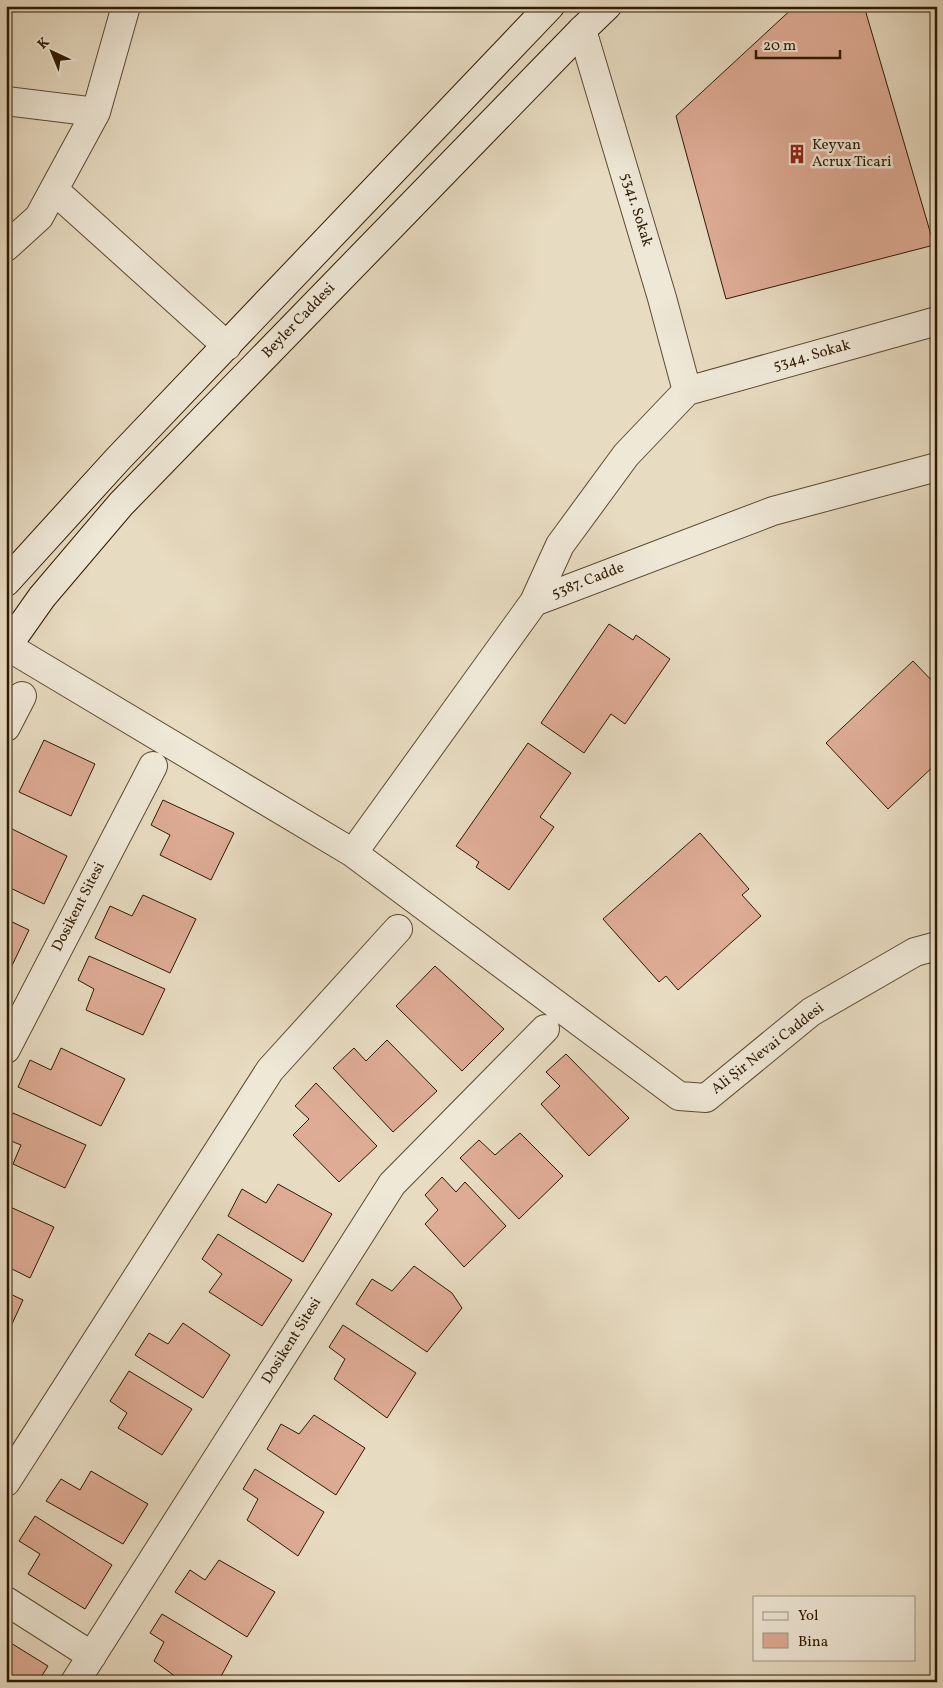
<svg xmlns="http://www.w3.org/2000/svg" width="943" height="1688" font-family="Vollkorn,serif">
<rect width="100%" height="100%" fill="#e7dbc1"/>
<filter id="stains"><feTurbulence type="fractalNoise" baseFrequency=".004" numOctaves="4"/><feColorMatrix values="0 0 0 0 .2 0 0 0 0 .09 0 0 0 0 .02 0 0 0 .5 -.17"/></filter>
<radialGradient id="worn" r=".72"><stop offset=".6" stop-color="#630" stop-opacity="0"/><stop offset="1" stop-color="#630" stop-opacity=".3"/></radialGradient>
<path fill="#deab95" stroke="#2e1a00" d="M 795,6 L 864,6 L 934,245 L 726,299 L 676,116 Z
M 609,624 L 633,640 L 636,635 L 670,659 L 625,724 L 611,714 L 584,753 L 541,723 Z
M 913,661 L 937,686 L 937,763 L 888,809 L 826,743 Z
M 44,740 L 95,764 L 71,816 L 19,792 Z
M 528,743 L 571,773 L 540,817 L 554,827 L 509,890 L 476,867 L 479,862 L 456,846 Z
M 163,800 L 234,833 L 211,880 L 160,855 L 170,835 L 151,825 Z
M 6,826 L 67,856 L 44,904 L 6,886 Z
M 700,833 L 749,889 L 742,895 L 761,916 L 678,990 L 666,976 L 659,982 L 603,919 Z
M 143,895 L 196,919 L 170,973 L 95,938 L 110,906 L 132,916 Z
M 6,919 L 29,930 L 7,976 L 6,975 Z
M 89,956 L 165,989 L 143,1035 L 86,1010 L 94,989 L 78,980 Z
M 435,966 L 504,1029 L 462,1071 L 396,1006 Z
M 387,1040 L 437,1091 L 393,1132 L 333,1068 L 354,1048 L 366,1061 Z
M 61,1048 L 125,1079 L 101,1126 L 18,1087 L 30,1060 L 51,1070 Z
M 566,1054 L 629,1118 L 589,1156 L 541,1104 L 560,1086 L 546,1072 Z
M 316,1083 L 377,1146 L 339,1182 L 293,1135 L 309,1119 L 295,1106 Z
M 13,1113 L 86,1145 L 65,1188 L 13,1164 L 21,1145 L 6,1139 L 6,1127 Z
M 520,1133 L 563,1176 L 519,1219 L 460,1158 L 479,1140 L 495,1155 Z
M 442,1177 L 456,1192 L 465,1182 L 506,1226 L 464,1267 L 425,1224 L 438,1210 L 425,1195 Z
M 278,1184 L 332,1214 L 303,1262 L 228,1216 L 242,1189 L 266,1203 Z
M 6,1205 L 54,1227 L 30,1278 L 6,1266 Z
M 218,1234 L 292,1280 L 262,1326 L 209,1292 L 222,1274 L 202,1259 Z
M 414,1266 L 452,1293 L 462,1308 L 427,1352 L 356,1304 L 372,1279 L 392,1291 Z
M 6,1292 L 23,1300 L 6,1337 Z
M 183,1323 L 230,1355 L 203,1398 L 135,1355 L 149,1333 L 168,1344 Z
M 343,1325 L 416,1373 L 387,1418 L 334,1379 L 345,1359 L 329,1347 Z
M 129,1371 L 192,1409 L 162,1455 L 118,1428 L 127,1413 L 110,1401 Z
M 314,1415 L 365,1448 L 336,1495 L 267,1449 L 281,1424 L 299,1434 Z
M 255,1469 L 324,1512 L 298,1556 L 247,1520 L 258,1499 L 243,1489 Z
M 91,1471 L 148,1504 L 123,1544 L 46,1501 L 61,1479 L 80,1490 Z
M 35,1516 L 112,1565 L 85,1609 L 28,1574 L 40,1554 L 19,1541 Z
M 219,1560 L 275,1592 L 247,1637 L 175,1592 L 190,1570 L 205,1580 Z
M 162,1614 L 232,1656 L 218,1682 L 183,1682 L 154,1661 L 164,1642 L 150,1633 Z
M 6,1640 L 48,1666 L 38,1682 L 6,1682 Z"/>
<g fill="none" stroke-linecap="round" stroke-linejoin="round">
<defs>
<path id="minor" d="M 582,30 L 662,298 L 687,391
M 6,101 L 96,112
M 54,190 L 227,346
M 6,247 L 39,217 L 96,112 L 126,6
M 687,391 L 937,321
M 534,602 L 773,511 L 937,467
M 7,646 L 353,853 L 679,1096 L 706,1098 L 811,1012 L 915,952 L 937,946
M 6,727 L 22,696
M 353,853 L 534,602 L 560,545 L 626,455 L 687,391
M 6,1049 L 153,766
M 6,1482 L 270,1070 L 398,929
M 6,1601 L 92,1656
M 75,1682 L 392,1184 L 545,1029"/>
<path id="secondary" d="M 6,582 L 117,460 L 550,6
M 6,648 L 42,597 L 121,504 L 582,30 L 607,6"/>
</defs>
<use href="#minor" stroke="#5c4a30" stroke-width="30"/>
<use href="#secondary" stroke="#2e1a00" stroke-width="30"/>
<use href="#minor" stroke="#efe8d7" stroke-width="28"/>
<use href="#secondary" stroke="#efe8d7" stroke-width="28"/>
</g>
<defs>
<symbol id="building-bare" viewBox="-9 -9 18 18"><path d="M-4-6H4V6H1V3H-1V6H-4ZM-2.5-4.3h1.7v1.8h-1.7ZM.8-4.3h1.7v1.8H.8ZM-2.5-1h1.7V.8h-1.7ZM.8-1h1.7V.8H.8Z" fill="#8f2418" stroke="#efe8d7" stroke-width="2.5" paint-order="stroke"/></symbol>
</defs>
<g fill-rule="evenodd">
<use href="#building-bare" x="783" y="140" width="28" height="28"/>
</g>
<g text-anchor="middle" dominant-baseline="central" stroke-width="5" stroke-linejoin="round" paint-order="stroke">
<g font-size="15" fill="#2e1a00" stroke="#efe8d7" text-anchor="start">
<text x="812" y="145">Keyvan<tspan x="812" dy="17">Acrux Ticari</tspan></text>
</g>
<g font-size="15" fill="#2e1a00" stroke="#efe8d7">
<text transform="translate(636 210) rotate(73)">5341. Sokak</text>
<text transform="translate(299 321) rotate(-46)">Beyler Caddesi</text>
<text transform="translate(812 356) rotate(-16)">5344. Sokak</text>
<text transform="translate(588 581) rotate(-21)">5387. Cadde</text>
<text transform="translate(79 907) rotate(-63)">Dosikent Sitesi</text>
<text transform="translate(768 1049) rotate(-38)">Ali Şir Nevai Caddesi</text>
<text transform="translate(292 1341) rotate(-58)">Dosikent Sitesi</text>
</g>
</g>
<rect width="943" height="1688" fill="none" stroke="#e7dbc1" stroke-width="25"/>
<rect x="8" y="8" width="928" height="1673" fill="none" stroke="#2e1a00" stroke-width="2.5"/>
<rect x="12" y="12" width="918" height="1663" fill="none" stroke="#2e1a00"/>
<rect x="753" y="1596" width="162" height="65" fill="#efe8d7" stroke="#a29681"/>
<rect x="763" y="1612" width="25" height="8" fill="#efe8d7" stroke="#a29681"/>
<text x="798" y="1620" font-size="15" fill="#2e1a00">Yol</text>
<rect x="763" y="1633" width="25" height="15" fill="#deab95" stroke="#a29681"/>
<text x="798" y="1646" font-size="15" fill="#2e1a00">Bina</text>
<g transform="translate(52 52) rotate(316)" stroke="#efe8d7" stroke-width="4" paint-order="stroke">
<path d="M0-4L9 19L0 12L-9 19Z" fill="#2e1a00"/>
<text y="-8" font-size="14" font-weight="bold" text-anchor="middle" fill="#2e1a00">K</text>
</g>
<path d="M756 50v8h84v-8" fill="none" stroke="#2e1a00" stroke-width="2.5"/>
<text x="763" y="50" font-size="15" fill="#2e1a00" stroke="#efe8d7" stroke-width="4" paint-order="stroke">20 m</text>
<rect width="100%" height="100%" filter="url(#stains)"/>
<rect width="100%" height="100%" fill="url(#worn)"/>
</svg>
